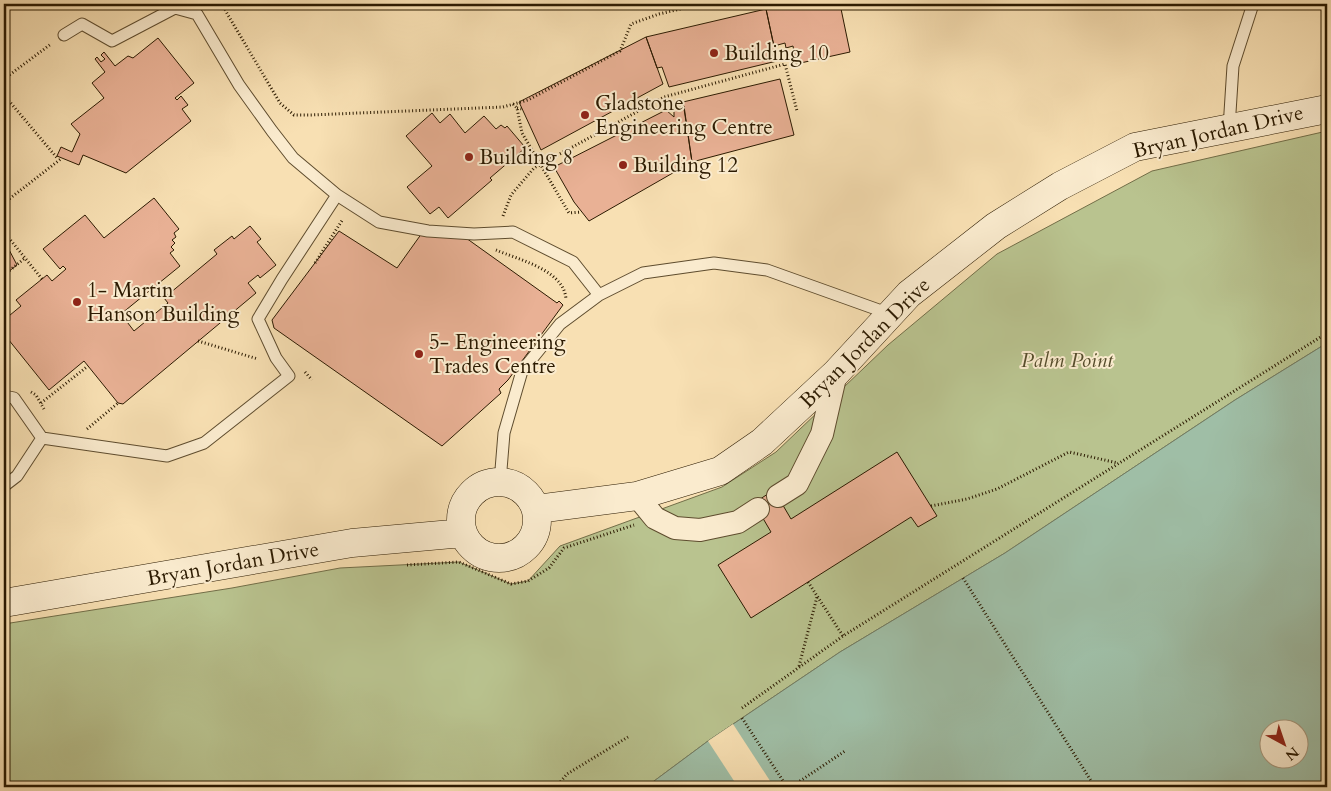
<svg xmlns="http://www.w3.org/2000/svg" width="1331" height="791" font-family="Cardo,serif">
<rect width="100%" height="100%" fill="#f8e0b3"/>
<filter id="stains"><feTurbulence type="fractalNoise" baseFrequency=".004" numOctaves="4"/><feColorMatrix values="0 0 0 0 .2 0 0 0 0 .09 0 0 0 0 .02 0 0 0 .5 -.17"/></filter>
<radialGradient id="worn" r=".72"><stop offset=".6" stop-color="#630" stop-opacity="0"/><stop offset="1" stop-color="#630" stop-opacity=".3"/></radialGradient>
<path fill="#b9c38f" stroke="#726e48" d="M 1327,131 L 1327,343 L 1235,400 L 1005,553 L 840,652 L 708,741 L 646,787 L 4,787 L 4,624 L 232,588 L 340,568 L 459,562 L 511,584 L 528,581 L 560,546 L 722,487 L 776,452 L 888,345 L 997,254 L 1152,171 Z"/>
<path fill="#9fbea6" stroke="#717c64" fill-rule="evenodd" d="M 1327,343 L 1327,787 L 646,787 L 708,741 L 840,652 L 1005,553 L 1235,400 ZM 1268,728 L 1298,728 L 1298,758 L 1268,758 Z"/>
<path fill="#f8e0b3" d="M 733,724 L 774,787 L 738,787 L 708,741 Z"/>
<path fill="#e9b195" stroke="#2b1a01" d="M 790,4 L 840,4 L 850,52 L 796,64 L 793,46 L 786,48 L 785,43 L 774,46 L 766,9 Z
M 766,9 L 777,61 L 669,87 L 662,67 L 657,68 L 646,37 Z
M 646,37 L 663,84 L 541,150 L 519,102 Z
M 158,38 L 194,83 L 175,98 L 177,100 L 181,96 L 188,105 L 182,109 L 191,121 L 126,173 L 83,155 L 79,165 L 57,156 L 61,147 L 72,152 L 80,134 L 71,124 L 104,98 L 92,83 L 105,72 L 95,59 L 97,57 L 101,62 L 105,59 L 101,55 L 104,52 L 115,66 L 128,56 L 133,58 Z
M 780,79 L 794,135 L 692,162 L 683,102 Z
M 684,106 L 692,162 L 589,221 L 574,202 L 554,167 L 666,110 L 674,117 L 674,109 Z
M 432,113 L 440,123 L 450,114 L 465,133 L 484,116 L 496,129 L 501,125 L 505,128 L 507,126 L 524,146 L 524,149 L 490,178 L 492,180 L 448,218 L 439,207 L 430,214 L 407,187 L 432,166 L 406,136 Z
M 154,198 L 179,229 L 174,233 L 176,237 L 172,240 L 175,243 L 171,247 L 174,250 L 170,253 L 180,266 L 121,314 L 134,331 L 168,303 L 164,298 L 217,254 L 214,250 L 232,236 L 234,239 L 250,226 L 261,239 L 257,242 L 276,265 L 260,278 L 258,275 L 248,283 L 256,293 L 123,404 L 118,403 L 84,361 L 49,390 L 4,334 L 4,320 L 21,306 L 16,300 L 47,275 L 52,281 L 66,269 L 63,266 L 60,269 L 43,249 L 85,215 L 104,238 Z
M 339,231 L 397,268 L 422,233 L 466,238 L 557,303 L 559,301 L 563,305 L 508,380 L 499,389 L 501,393 L 442,446 L 274,328 L 272,320 Z
M 4,240 L 17,265 L 4,275 Z
M 897,452 L 937,516 L 918,527 L 911,517 L 751,618 L 718,565 L 771,532 L 754,503 L 774,490 L 791,519 Z"/>
<g fill="none" stroke-linecap="round" stroke-linejoin="round">
<defs>
<path id="lane" d="M 64,35 L 82,24 L 112,41 L 175,8 L 197,14 L 239,85 L 272,131 L 293,158 L 337,195 L 379,222 L 428,231 L 474,234 L 513,232 L 573,262 L 599,295
M 1229,128 L 1233,66 L 1253,4
M 4,396 L 14,398 L 42,438 L 167,456 L 204,443 L 289,376 L 276,358 L 258,319 L 282,279 L 337,195
M 500,482 L 504,433 L 522,371 L 560,324 L 599,295 L 643,273 L 714,263 L 767,270 L 890,314
M 4,486 L 17,476 L 42,438"/>
<path id="street" d="M 637,496 L 655,518 L 675,528 L 700,530 L 738,522 L 758,509
M 778,496 L 797,484 L 822,434 L 836,373"/>
<path id="secondary" d="M461 520a38 38 0 1 1 76 0a38 38 0 1 1-76 0Z
M 537,509 L 637,496 L 720,471 L 762,442 L 836,373 L 909,294 L 996,226 L 1060,186 L 1135,147 L 1327,109
M 4,603 L 352,543 L 463,533"/>
</defs>
<use href="#lane" stroke="#5e4c2e" stroke-width="13"/>
<use href="#street" stroke="#5e4c2e" stroke-width="24"/>
<use href="#secondary" stroke="#2b1a01" stroke-width="29"/>
<path stroke="#2b1a01" stroke-width="3" stroke-dasharray="1 2.5" stroke-linecap="butt" d="M 216,4 L 225,10 L 280,103 L 294,115 L 311,115 L 503,107 L 528,100 L 620,51 L 631,24 L 659,14 L 702,4
M 4,79 L 51,44
M 4,95 L 58,159
M 513,104 L 517,108 L 522,133 L 569,213 L 581,212
M 517,108 L 522,109
M 4,203 L 62,158
M 503,216 L 511,195 L 534,168 L 664,97 L 785,64 L 797,111
M 4,232 L 42,279
M 496,250 C 519,260 565,270 566,300
M 315,263 L 343,219
M 4,275 L 25,258
M 198,341 L 258,359
M 305,372 L 312,380
M 31,392 L 36,395 L 44,409
M 41,403 L 88,366
M 87,429 L 118,403
M 931,506 L 967,499 L 997,489 L 1069,452 L 1118,463
M 407,565 L 459,562 L 511,584 L 528,581 L 549,568 L 564,548 L 634,525
M 963,578 L 1095,787
M 808,582 L 843,636
M 799,666 L 817,597
M 742,708 L 843,636 L 1327,333
M 742,718 L 787,787
M 556,787 L 567,774 L 628,737
M 791,787 L 845,751"/>
<use href="#lane" stroke="#faebce" stroke-width="11"/>
<use href="#street" stroke="#faebce" stroke-width="22"/>
<use href="#secondary" stroke="#faebce" stroke-width="28"/>
</g>
<g fill="#8f2418" stroke="#faebce" stroke-width="2">
<circle cx="714" cy="53" r="5"/>
<circle cx="585" cy="115" r="5"/>
<circle cx="469" cy="157" r="5"/>
<circle cx="623" cy="165" r="5"/>
<circle cx="77" cy="302" r="5"/>
<circle cx="419" cy="354" r="5"/>
</g>
<g text-anchor="middle" dominant-baseline="central" stroke-width="4" stroke-linejoin="round" paint-order="stroke">
<g font-size="21" fill="#2b1a01" stroke="#faebce" text-anchor="start">
<text x="724" y="53">Building 10</text>
<text x="595" y="103">Gladstone<tspan x="595" dy="24">Engineering Centre</tspan></text>
<text x="479" y="157">Building 8</text>
<text x="633" y="165">Building 12</text>
<text x="87" y="290">1- Martin<tspan x="87" dy="24">Hanson Building</tspan></text>
<text x="429" y="342">5- Engineering<tspan x="429" dy="24">Trades Centre</tspan></text>
</g>
<g font-size="21" fill="#2b1a01" stroke="#faebce">
<text transform="translate(1218 132) rotate(-13)">Bryan Jordan Drive</text>
<text transform="translate(865 343) rotate(-45)">Bryan Jordan Drive</text>
<text transform="translate(233 564) rotate(-10)">Bryan Jordan Drive</text>
</g>
<g font-size="21" font-style="italic" fill="#564d2c" stroke="#faebce">
<text x="1067" y="360">Palm Point</text>
</g>
</g>
<rect width="1331" height="791" fill="none" stroke="#f8e0b3" stroke-width="20"/>
<rect x="5" y="5" width="1321" height="781" fill="none" stroke="#2b1a01" stroke-width="2.5"/>
<rect x="10" y="10" width="1311" height="771" fill="none" stroke="#2b1a01"/>
<g transform="translate(1284 744) rotate(140)"><circle r="24" fill="#faebce" stroke="#a7977c"/>
<path d="M0-4L9 19L0 12L-9 19Z" fill="#8f2418"/>
<text y="-8" font-size="14" font-weight="bold" text-anchor="middle" fill="#2b1a01">N</text>
</g>
<rect width="100%" height="100%" filter="url(#stains)"/>
<rect width="100%" height="100%" fill="url(#worn)"/>
</svg>
